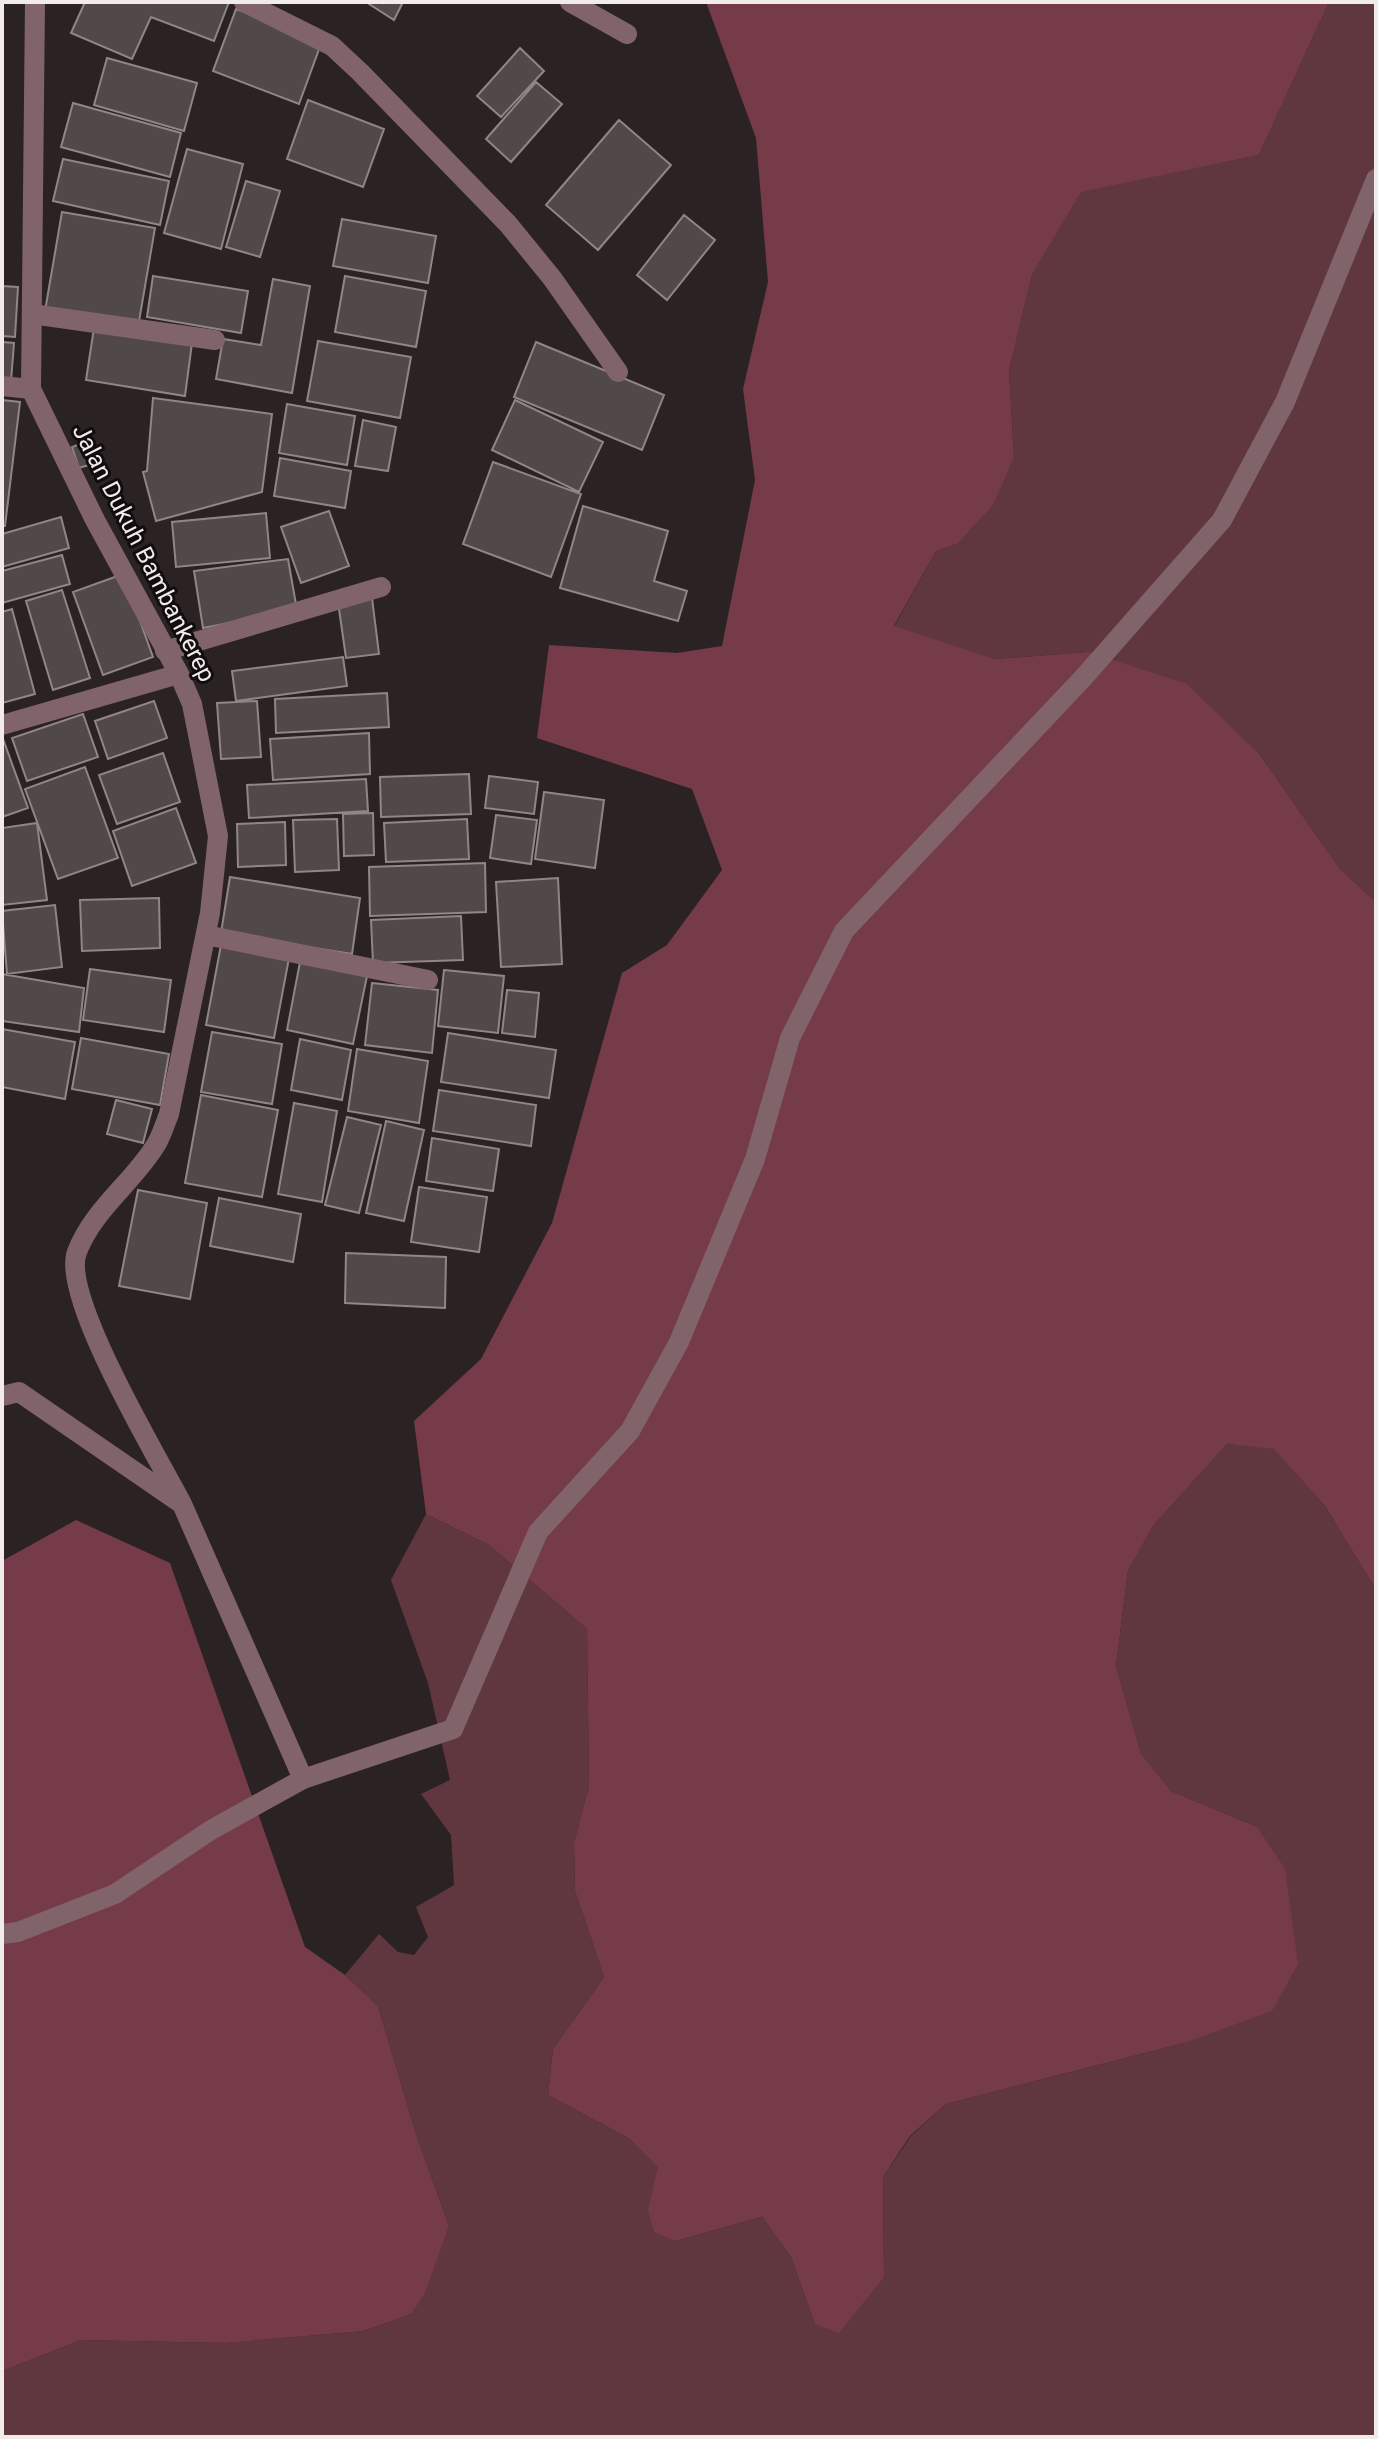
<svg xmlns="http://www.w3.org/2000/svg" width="1378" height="2439" font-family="Roboto,sans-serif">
<rect width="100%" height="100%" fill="#2b2224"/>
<path fill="#60363f" d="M 1329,2 L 1376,2 L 1376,902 L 1340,869 L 1260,755 L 1088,652 L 995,659 L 894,627 L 936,551 L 957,544 L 1014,457 L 1009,371 L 1032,275 L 1081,191 L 1259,155 Z
M 1227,1444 L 1274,1448 L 1325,1506 L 1376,1590 L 1376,2437 L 2,2437 L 2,2371 L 81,2340 L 225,2343 L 364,2331 L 411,2314 L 449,2226 L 417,2137 L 378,2006 L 345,1975 L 379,1934 L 398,1952 L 414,1955 L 428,1937 L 416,1907 L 454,1885 L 451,1835 L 421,1794 L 450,1780 L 428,1683 L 391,1580 L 426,1514 L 489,1545 L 587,1629 L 589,1786 L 574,1842 L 575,1891 L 604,1977 L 553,2049 L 548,2095 L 630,2139 L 659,2167 L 649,2210 L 675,2241 L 762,2217 L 791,2257 L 815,2324 L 884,2277 L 883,2177 L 911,2136 L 946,2104 L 1184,2043 L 1257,1827 L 1171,1791 L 1141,1755 L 1116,1666 L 1128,1571 L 1153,1526 Z"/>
<path fill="#763b48" d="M 706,2 L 1329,2 L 1259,155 L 1081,192 L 1032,275 L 1009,371 L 1014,457 L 993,505 L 957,544 L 936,551 L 894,626 L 995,659 L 1088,652 L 1187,684 L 1260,755 L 1340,869 L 1376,902 L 1376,1590 L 1325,1506 L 1274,1449 L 1227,1444 L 1153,1526 L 1128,1571 L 1116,1666 L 1141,1754 L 1171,1791 L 1257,1827 L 1285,1869 L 1298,1964 L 1272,2011 L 1184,2043 L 946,2104 L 910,2136 L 883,2177 L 884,2277 L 839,2333 L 815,2324 L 791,2257 L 762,2217 L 675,2241 L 654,2232 L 648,2210 L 658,2167 L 630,2139 L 548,2095 L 553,2049 L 604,1977 L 575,1891 L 574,1842 L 589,1786 L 587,1629 L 489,1545 L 426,1514 L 414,1421 L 481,1359 L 552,1223 L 622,973 L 667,945 L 722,870 L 692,789 L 537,738 L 549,645 L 677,653 L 722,646 L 755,480 L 743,389 L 768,282 L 756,138 Z
M 76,1520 L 170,1563 L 305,1947 L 345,1975 L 378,2006 L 417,2137 L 449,2226 L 424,2295 L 411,2314 L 364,2331 L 226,2343 L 81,2340 L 2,2371 L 2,1561 Z"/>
<path fill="#514849" stroke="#908587" stroke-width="2" d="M 85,2 L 229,2 L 214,41 L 151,17 L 132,59 L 71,33 Z
M 366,2 L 403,2 L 394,20 Z
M 236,9 L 322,41 L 299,104 L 213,71 Z
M 520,48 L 544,71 L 501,117 L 477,96 Z
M 107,58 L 197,83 L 184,131 L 94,105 Z
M 536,82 L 562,104 L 511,162 L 486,139 Z
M 308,100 L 384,129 L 363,187 L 287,159 Z
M 73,103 L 181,133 L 170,177 L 61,147 Z
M 619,120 L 671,165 L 598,250 L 546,205 Z
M 187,149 L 243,164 L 221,249 L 164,233 Z
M 63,159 L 169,181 L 160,225 L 53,201 Z
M 246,181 L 280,191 L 260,257 L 226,247 Z
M 62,212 L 155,228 L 138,327 L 45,311 Z
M 684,215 L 715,240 L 667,300 L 637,275 Z
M 342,219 L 436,236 L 428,283 L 333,266 Z
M 153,276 L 248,291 L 241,333 L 147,317 Z
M 345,276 L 426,291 L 416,347 L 335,332 Z
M 273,279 L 310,286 L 292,393 L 216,379 L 223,339 L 261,345 Z
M 2,286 L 18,287 L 15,337 L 2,336 Z
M 94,328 L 192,343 L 185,396 L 86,380 Z
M 318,341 L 411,357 L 400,418 L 307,401 Z
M 2,342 L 14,343 L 11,381 L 2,380 Z
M 536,342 L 664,395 L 642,450 L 514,397 Z
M 153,398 L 272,414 L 262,492 L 156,521 L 143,472 L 147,471 Z
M 2,400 L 20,402 L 5,526 L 2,526 Z
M 515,400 L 603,442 L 579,492 L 492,450 Z
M 287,404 L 355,416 L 347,465 L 279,453 Z
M 363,420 L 396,427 L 388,471 L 355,466 Z
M 91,440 L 98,462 L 79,468 L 72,447 Z
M 280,458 L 351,471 L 345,508 L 274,496 Z
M 493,462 L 581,494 L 551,577 L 463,544 Z
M 583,506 L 668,531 L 654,581 L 687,591 L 678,621 L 560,588 Z
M 329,511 L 349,566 L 301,583 L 281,527 Z
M 266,513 L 270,558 L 176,567 L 172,522 Z
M 61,517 L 69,548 L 2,567 L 2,534 Z
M 62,555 L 70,584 L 2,603 L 2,571 Z
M 288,559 L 297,610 L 203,628 L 194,571 Z
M 123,574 L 153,657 L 103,675 L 73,592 Z
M 62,590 L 90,678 L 53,690 L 26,601 Z
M 372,598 L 379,654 L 346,658 L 338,602 Z
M 12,609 L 35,694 L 2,703 L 2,612 Z
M 343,657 L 347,686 L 236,701 L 232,671 Z
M 387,693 L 389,727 L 276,733 L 275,699 Z
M 154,701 L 167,738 L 108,759 L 95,721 Z
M 257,701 L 261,757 L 221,759 L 217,703 Z
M 83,714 L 98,757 L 27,781 L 12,738 Z
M 369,733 L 370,774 L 273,780 L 270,739 Z
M 2,736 L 28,808 L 2,817 Z
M 163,753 L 180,802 L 117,824 L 99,775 Z
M 85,767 L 118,858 L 58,879 L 25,789 Z
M 469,774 L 471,814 L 381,817 L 380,777 Z
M 489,776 L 538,782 L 534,814 L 485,808 Z
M 366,779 L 368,811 L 249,818 L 247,785 Z
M 544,792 L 604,800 L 595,868 L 535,859 Z
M 176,808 L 196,863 L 132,886 L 113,831 Z
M 373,813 L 374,855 L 344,856 L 343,814 Z
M 496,815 L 537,820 L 531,864 L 490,858 Z
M 337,819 L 339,870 L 295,872 L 293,820 Z
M 467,819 L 469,859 L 386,862 L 384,823 Z
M 285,822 L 286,865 L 238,867 L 237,824 Z
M 37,823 L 47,900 L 2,905 L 2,828 Z
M 485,863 L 486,912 L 370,916 L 369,867 Z
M 230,877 L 360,898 L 352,954 L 221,933 Z
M 558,878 L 562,964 L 501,967 L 496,882 Z
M 159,898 L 160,948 L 82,951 L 80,900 Z
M 55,905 L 62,967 L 7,974 L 2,911 Z
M 461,916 L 463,960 L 373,963 L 371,920 Z
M 221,945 L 289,958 L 274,1038 L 206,1025 Z
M 300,962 L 367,976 L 353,1044 L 287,1030 Z
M 90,969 L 171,980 L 164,1032 L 83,1020 Z
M 444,970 L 504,976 L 498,1033 L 438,1026 Z
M 2,974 L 84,988 L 79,1032 L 2,1021 Z
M 372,983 L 438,990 L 432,1053 L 365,1045 Z
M 507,990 L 539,993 L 535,1037 L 502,1033 Z
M 2,1029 L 75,1042 L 65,1099 L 2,1087 Z
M 212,1032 L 282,1044 L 272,1104 L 201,1092 Z
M 448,1033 L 556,1050 L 549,1098 L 441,1082 Z
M 81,1038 L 169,1054 L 160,1105 L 72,1089 Z
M 300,1039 L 351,1050 L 342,1100 L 291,1090 Z
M 357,1049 L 428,1061 L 419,1123 L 348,1111 Z
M 439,1090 L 536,1105 L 531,1146 L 433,1131 Z
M 201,1095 L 278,1110 L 262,1197 L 185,1183 Z
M 116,1100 L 152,1109 L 143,1143 L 107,1134 Z
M 294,1103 L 337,1111 L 322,1202 L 278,1194 Z
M 347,1117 L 381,1125 L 359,1213 L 325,1205 Z
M 386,1121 L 424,1130 L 404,1221 L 366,1213 Z
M 432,1138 L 499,1149 L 493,1191 L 426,1181 Z
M 419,1187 L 487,1197 L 479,1252 L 411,1242 Z
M 138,1190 L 207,1203 L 190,1299 L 119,1286 Z
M 219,1198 L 301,1214 L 293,1262 L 210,1246 Z
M 346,1253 L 446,1257 L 445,1308 L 345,1303 Z"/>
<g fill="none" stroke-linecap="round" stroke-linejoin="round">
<path stroke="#816469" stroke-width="20" d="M 2,1934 L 18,1932 L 115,1894 L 211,1830 L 303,1779 L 453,1729 L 538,1532 L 630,1431 L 679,1342 L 755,1159 L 790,1038 L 844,931 L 1083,678 L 1222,520 L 1285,402 L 1376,179"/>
<path stroke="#816469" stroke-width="20" d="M 35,2 L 31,389 L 95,520 L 179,674 L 192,704 L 218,836 L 210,913 L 169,1114 C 165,1124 162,1134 157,1143 C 135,1181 93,1209 77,1252 C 60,1296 159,1459 182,1504
M 244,2 L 332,46 L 360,72 L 508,224 L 552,278 L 618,372
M 570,2 L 627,34
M 32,314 L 215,340
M 2,386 L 31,389
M 165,651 L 381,587
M 2,725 L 179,674
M 206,935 L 428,980
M 2,1396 L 19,1392 L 182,1504 L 303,1779"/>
</g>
<g text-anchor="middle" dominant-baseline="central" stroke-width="6" stroke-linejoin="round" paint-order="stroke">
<g font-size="24" fill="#f1ebec" stroke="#110d0e">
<text transform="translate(144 553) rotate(63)">Jalan Dukuh Bambankerep</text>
</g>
</g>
<rect width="1378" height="2439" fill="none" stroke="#f1ebec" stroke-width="8"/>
</svg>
